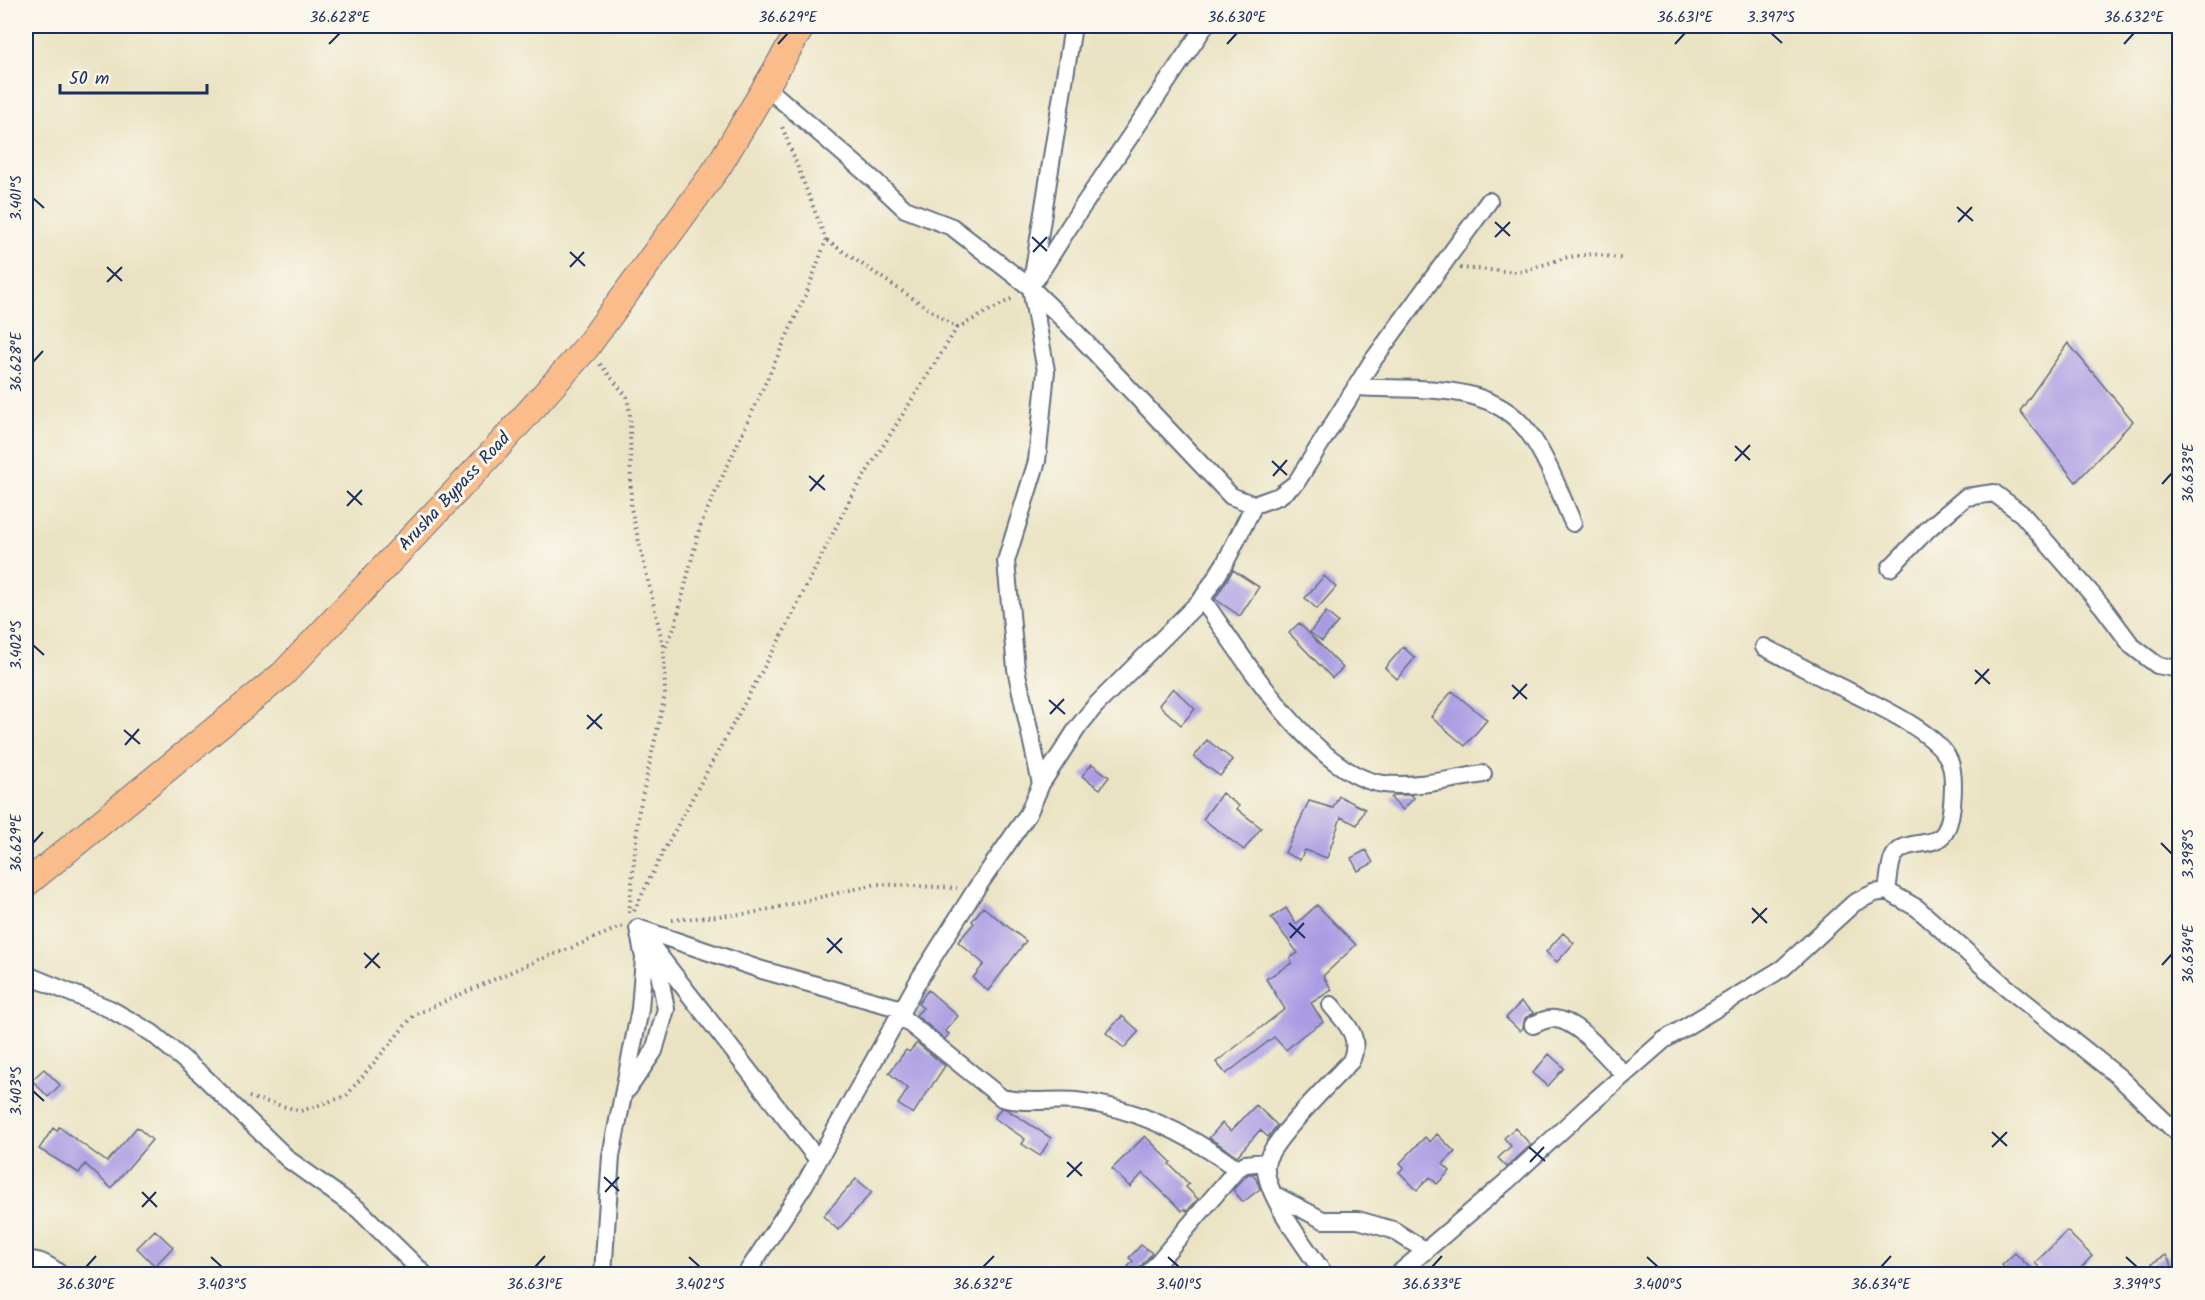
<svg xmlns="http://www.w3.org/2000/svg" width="2205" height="1300" font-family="Kalam,sans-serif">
<rect width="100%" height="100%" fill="#fbf7ec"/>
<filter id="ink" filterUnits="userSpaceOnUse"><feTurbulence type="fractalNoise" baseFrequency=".0167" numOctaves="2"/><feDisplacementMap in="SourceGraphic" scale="12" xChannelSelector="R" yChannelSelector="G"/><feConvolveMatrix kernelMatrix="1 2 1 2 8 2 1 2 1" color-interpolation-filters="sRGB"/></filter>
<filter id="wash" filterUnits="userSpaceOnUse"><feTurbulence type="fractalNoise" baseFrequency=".008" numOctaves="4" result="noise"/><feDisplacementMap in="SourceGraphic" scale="24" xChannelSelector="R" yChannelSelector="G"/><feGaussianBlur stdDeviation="1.35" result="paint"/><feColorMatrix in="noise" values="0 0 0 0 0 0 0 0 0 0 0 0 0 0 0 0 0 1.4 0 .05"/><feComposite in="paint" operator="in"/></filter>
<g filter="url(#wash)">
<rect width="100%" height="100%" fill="#eae3c3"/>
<g id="blocks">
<path fill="#aa9ce3" d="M 2068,343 L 2133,421 L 2076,482 L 2020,411 Z
M 1233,570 L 1259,587 L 1240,616 L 1215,599 Z
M 1324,576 L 1336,587 L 1317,609 L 1305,598 Z
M 1326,612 L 1338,622 L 1322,641 L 1310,632 Z
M 1299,623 L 1343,668 L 1332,678 L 1289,633 Z
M 1403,647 L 1415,658 L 1397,679 L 1385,668 Z
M 1173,688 L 1195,709 L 1181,725 L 1159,705 Z
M 1452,691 L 1487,720 L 1465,746 L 1431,717 Z
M 1207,740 L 1233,760 L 1220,776 L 1194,757 Z
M 1092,764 L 1109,777 L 1100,789 L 1082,776 Z
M 1222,793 L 1239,806 L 1237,809 L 1261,828 L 1244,850 L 1203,819 Z
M 1394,795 L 1412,795 L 1414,798 L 1403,810 L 1391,798 Z
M 1339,796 L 1365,809 L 1357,825 L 1341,817 L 1327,858 L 1305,850 L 1300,860 L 1285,853 L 1309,801 L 1333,808 Z
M 1366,850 L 1373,863 L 1358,871 L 1351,858 Z
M 1317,905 L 1356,945 L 1323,976 L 1332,990 L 1311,1003 L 1323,1022 L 1302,1036 L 1286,1050 L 1274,1037 L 1226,1074 L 1216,1062 L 1285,1009 L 1266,979 L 1292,963 L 1290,958 L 1298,953 L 1271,918 L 1286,908 L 1296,924 Z
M 983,907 L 1026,941 L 988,991 L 973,978 L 984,964 L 958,942 L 974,923 L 972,921 Z
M 1563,933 L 1574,943 L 1557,962 L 1546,952 Z
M 928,990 L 958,1016 L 945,1031 L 949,1034 L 945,1039 L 916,1015 L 923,1008 L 918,1004 Z
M 1521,1002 L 1534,1013 L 1525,1018 L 1523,1028 L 1520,1031 L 1506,1018 Z
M 1122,1016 L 1139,1031 L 1124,1048 L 1106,1033 Z
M 917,1043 L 945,1066 L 913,1114 L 898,1104 L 908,1089 L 889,1073 L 906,1050 L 909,1052 Z
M 1549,1054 L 1564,1068 L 1548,1086 L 1533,1073 Z
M 44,1069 L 60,1085 L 48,1097 L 32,1080 Z
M 1256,1105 L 1277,1125 L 1268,1137 L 1260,1130 L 1237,1156 L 1209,1138 L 1222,1123 L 1231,1131 Z
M 1001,1108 L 1006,1109 L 1051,1138 L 1040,1156 L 1022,1144 L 1025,1139 L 994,1118 Z
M 59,1127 L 107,1162 L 137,1127 L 152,1140 L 111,1188 L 85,1164 L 79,1173 L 39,1149 L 53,1128 L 57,1131 Z
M 1515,1128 L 1531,1145 L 1507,1167 L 1498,1158 L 1511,1146 L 1504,1138 Z
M 1437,1134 L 1455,1152 L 1443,1164 L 1450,1171 L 1437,1184 L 1430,1177 L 1417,1190 L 1399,1172 L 1404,1167 L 1400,1163 L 1425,1137 L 1430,1142 Z
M 1145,1136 L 1171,1162 L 1169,1164 L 1189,1184 L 1186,1187 L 1198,1199 L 1187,1211 L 1184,1209 L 1182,1211 L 1143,1173 L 1130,1187 L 1112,1169 Z
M 1248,1174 L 1252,1174 L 1257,1180 L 1260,1189 L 1243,1202 L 1233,1190 Z
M 856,1179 L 872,1192 L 838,1230 L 823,1216 Z
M 155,1230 L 173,1247 L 155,1266 L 137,1248 Z
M 2067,1231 L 2092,1256 L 2074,1275 L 2047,1275 L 2035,1263 Z
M 1141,1245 L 1152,1253 L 1140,1267 L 1138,1275 L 1121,1275 L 1133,1261 L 1129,1258 Z
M 2015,1253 L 2037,1275 L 2011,1275 L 2002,1265 Z
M 2166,1255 L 2177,1275 L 2158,1275 L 2152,1263 Z
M 1169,1265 L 1183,1275 L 1161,1275 Z"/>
</g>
</g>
<g filter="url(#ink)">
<use href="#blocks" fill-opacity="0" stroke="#636e81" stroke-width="1.5"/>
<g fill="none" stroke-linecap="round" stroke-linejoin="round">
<defs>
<path id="street" d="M 766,87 L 874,180 L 905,209 L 952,227 L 1031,288 L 1068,324 L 1231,496 L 1254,505 L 1279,496 L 1296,483 L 1371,363 L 1489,201
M 1036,279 L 1078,213 L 1205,26
M 1356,387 C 1416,391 1493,379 1531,436 C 1549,462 1560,494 1573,523
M 1890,568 L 1928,529 L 1966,497 L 1994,493 L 2022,514 L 2103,607 L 2132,646 L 2157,665 L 2180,669
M 1202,599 C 1240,652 1314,776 1384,784 C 1417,788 1451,779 1483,774
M 1764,647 C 1791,661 1818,676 1845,689 C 1873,704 1936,731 1949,760 C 1956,775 1953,818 1945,832 C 1934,850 1906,837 1894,856 C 1889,864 1889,881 1887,891
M 1041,784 L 1016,669 L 1006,561 L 1037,461 L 1046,371 L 1031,288 L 1073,26
M 638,928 L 762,970 L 902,1009
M 640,931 L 818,1160
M 26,972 L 27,975 L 110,1009 L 152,1033 L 202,1075 L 289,1160 L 359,1210 L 424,1274
M 899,1015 L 1002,1098 C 1024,1104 1053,1099 1076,1101 C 1136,1107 1190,1135 1237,1169
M 1533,1025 C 1540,1022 1547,1018 1555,1019 C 1579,1021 1607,1058 1624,1074
M 628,1089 L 654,1051 L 666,1009 L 657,963 L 653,955
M 1273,1194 L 1323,1220 L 1358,1220 L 1393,1230 L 1426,1251
M 26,1261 C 38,1258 50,1266 60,1274
M 603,1274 L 611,1156 L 640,1009 L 644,958 L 638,928
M 746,1274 L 805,1184 L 921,976 L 976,889 L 1028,814 L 1041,784 L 1078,727 L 1095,706 L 1202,599 L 1225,563 L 1254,505
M 1148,1274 L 1237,1169 L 1245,1164 L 1266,1162
M 1324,1274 C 1308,1250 1263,1193 1266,1165 C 1268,1143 1333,1080 1351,1061 C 1362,1036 1346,1024 1331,1005
M 1398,1274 L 1507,1181 L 1586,1108 L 1664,1040 L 1783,968 L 1854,903 L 1874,893 L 1887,891 L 1917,908 L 2005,986 L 2119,1077 L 2180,1136"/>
<path id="primary" d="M 26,884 L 283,674 L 495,450 L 586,348 L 718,167 L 802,26"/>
</defs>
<use href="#street" stroke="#636e81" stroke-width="20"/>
<use href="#primary" stroke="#636e81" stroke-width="28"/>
<path stroke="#636e81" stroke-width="4" stroke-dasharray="1.5 4.5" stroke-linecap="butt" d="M 1460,268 L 1520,272 L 1568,257 L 1593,254 L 1625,259
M 957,328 L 1015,297
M 600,364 L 627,397 L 630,413 L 631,508 L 664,649
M 634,911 L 664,850 L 784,631 L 851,497 L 957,328 L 826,240
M 629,913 L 639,811 L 665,695 L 664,650 L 675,626 L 700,526 L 807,292 L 826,240 L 781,124
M 672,920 L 753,913 L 876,884 L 957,888
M 249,1097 L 301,1111 L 346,1096 L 414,1015 L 538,960 L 566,950 L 623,926"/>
<use href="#street" stroke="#fff" stroke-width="16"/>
<use href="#primary" stroke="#f9bc8a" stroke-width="26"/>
</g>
</g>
<path fill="none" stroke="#1b2f5e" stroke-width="2" d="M 1771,33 L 1782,43M 329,44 L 340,33M 778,44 L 788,33M 1227,44 L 1237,33M 1675,44 L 1685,33M 2124,44 L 2134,33M 33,198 L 44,208M 1957,207 L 1973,221M 1495,222 L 1510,236M 1958,222 L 1972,207M 1032,237 L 1047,251M 1495,237 L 1510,222M 570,252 L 585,266M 1033,252 L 1047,237M 107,267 L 122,281M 570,267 L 584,252M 107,282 L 122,267M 33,362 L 43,351M 1735,446 L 1750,460M 1272,461 L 1287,475M 1735,461 L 1750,445M 809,476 L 825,490M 1273,476 L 1287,460M 2162,484 L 2172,473M 347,491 L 362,505M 810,491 L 824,475M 347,506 L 362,490M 33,645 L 44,655M 1975,670 L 1990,684M 1975,684 L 1989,669M 1512,685 L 1527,699M 1513,699 L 1527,684M 1049,700 L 1065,714M 1050,714 L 1064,699M 587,715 L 602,729M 587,729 L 602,714M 124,730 L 140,744M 125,745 L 139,729M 33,843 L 43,832M 2161,843 L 2172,854M 1752,908 L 1767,923M 1289,923 L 1305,938M 1752,923 L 1767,908M 827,938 L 842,953M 1290,938 L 1304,923M 364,953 L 380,968M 827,953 L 842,938M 2162,965 L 2172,954M 365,968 L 379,953M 33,1091 L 44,1101M 1992,1132 L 2007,1146M 1529,1147 L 1545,1161M 1992,1147 L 2007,1132M 1067,1162 L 1082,1176M 1530,1162 L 1544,1147M 604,1177 L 619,1191M 1067,1177 L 1082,1162M 142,1192 L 157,1207M 605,1192 L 619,1177M 142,1207 L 156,1192M 211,1257 L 222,1267M 689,1257 L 700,1267M 1168,1257 L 1179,1267M 1647,1257 L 1658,1267M 2126,1257 L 2137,1267M 86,1267 L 96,1256M 535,1267 L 545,1256M 983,1267 L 994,1256M 1432,1267 L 1442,1256M 1881,1267 L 1891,1256"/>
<g text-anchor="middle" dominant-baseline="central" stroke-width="6" stroke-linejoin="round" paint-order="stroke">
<g font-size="18" fill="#1b2f5e" stroke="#fbf7ec">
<text transform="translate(455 492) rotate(-47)">Arusha Bypass Road</text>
</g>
</g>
<rect width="2205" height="1300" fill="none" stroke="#fbf7ec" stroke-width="66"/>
<path d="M60 84v9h147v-9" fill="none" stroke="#1b2f5e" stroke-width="3"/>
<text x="69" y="84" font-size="18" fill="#1b2f5e" stroke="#fbf7ec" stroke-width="4.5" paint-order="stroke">50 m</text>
<rect x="33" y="33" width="2139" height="1234" fill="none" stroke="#1b2f5e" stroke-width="2"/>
<g font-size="15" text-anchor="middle" fill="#1b2f5e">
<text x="340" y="22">36.628°E</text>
<text x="788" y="22">36.629°E</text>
<text x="1237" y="22">36.630°E</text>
<text x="1685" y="22">36.631°E</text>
<text x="1771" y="22">3.397°S</text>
<text x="2134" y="22">36.632°E</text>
<text transform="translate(16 198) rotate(-90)" y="5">3.401°S</text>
<text transform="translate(16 362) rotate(-90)" y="5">36.628°E</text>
<text transform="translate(2188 473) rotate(-90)" y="5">36.633°E</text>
<text transform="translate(16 645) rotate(-90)" y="5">3.402°S</text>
<text transform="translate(16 843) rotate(-90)" y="5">36.629°E</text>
<text transform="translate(2188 854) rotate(-90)" y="5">3.398°S</text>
<text transform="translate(2188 954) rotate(-90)" y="5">36.634°E</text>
<text transform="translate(16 1091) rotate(-90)" y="5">3.403°S</text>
<text x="86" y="1289">36.630°E</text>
<text x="222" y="1289">3.403°S</text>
<text x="535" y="1289">36.631°E</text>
<text x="700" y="1289">3.402°S</text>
<text x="983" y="1289">36.632°E</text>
<text x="1179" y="1289">3.401°S</text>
<text x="1432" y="1289">36.633°E</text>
<text x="1658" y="1289">3.400°S</text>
<text x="1881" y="1289">36.634°E</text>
<text x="2137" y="1289">3.399°S</text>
</g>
</svg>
